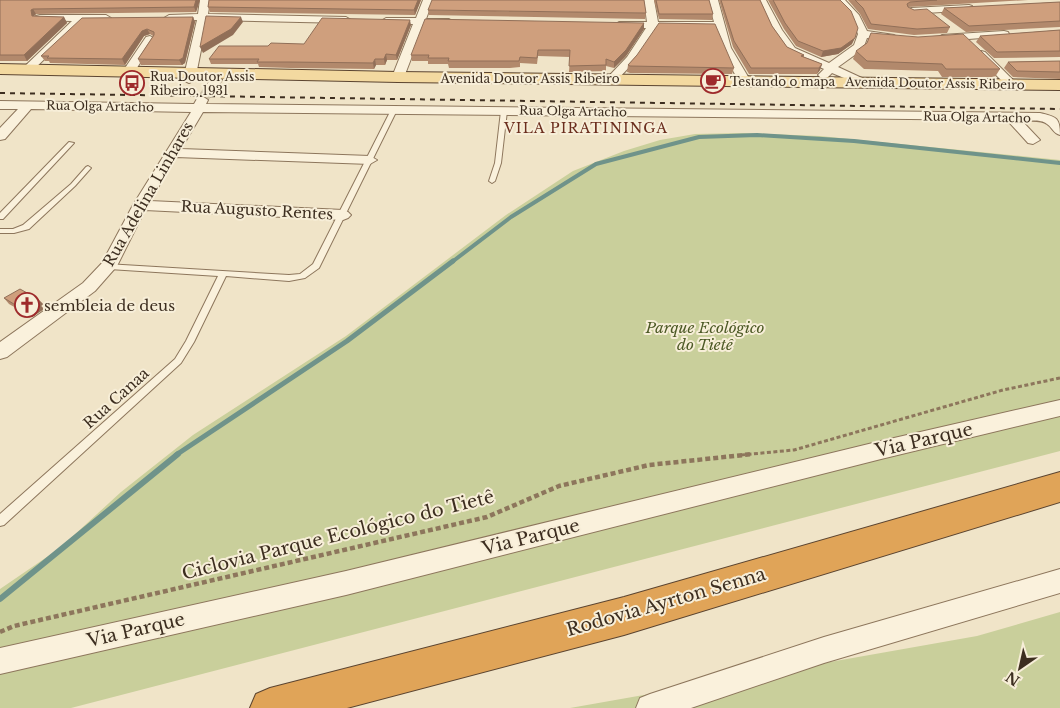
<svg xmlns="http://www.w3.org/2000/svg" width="1060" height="708" font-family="'Libre Baskerville',serif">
<rect width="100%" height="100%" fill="#f0e4c8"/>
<path fill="#c9cf9b" d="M 743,133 L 820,136 L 1060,160 L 1060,451 L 71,708 L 0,708 L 0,589 L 60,548 L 121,492 L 193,435 L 346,336 L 506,215 L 573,171 L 624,151 L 660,140 L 695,134 Z
M 1060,612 L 1060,708 L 570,708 L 977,636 Z"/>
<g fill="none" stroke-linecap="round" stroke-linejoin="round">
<path stroke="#6f938a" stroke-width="4" d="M 452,262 L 511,217 L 596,164 L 699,137 L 757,135 L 854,141 L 1060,163"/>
<path stroke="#6f938a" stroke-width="5" d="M 176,455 L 347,341 L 453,261"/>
<path stroke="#6f938a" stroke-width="6" d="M 0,599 L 178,454"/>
<path stroke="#ccc0a6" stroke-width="11" stroke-dasharray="11 5.5" stroke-linecap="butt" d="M 202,100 L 211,87"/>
<defs>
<path id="service" d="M 394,108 L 397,110 L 319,268 L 305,278 L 289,281 L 226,276 L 194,342 L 181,363 L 4,525 L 0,526 L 0,514 L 175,359 L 186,341 L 218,276 L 109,269 L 106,268 L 105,266 L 106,264 L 289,275 L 300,274 L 313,264 L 391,110 Z
M 504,109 L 507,111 L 501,163 L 495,181 L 492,183 L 489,181 L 495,163 L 501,111 Z
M 69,142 L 74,143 L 3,219 L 0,219 L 0,213 Z
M 88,166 L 91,168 L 75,186 L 29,229 L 14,233 L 0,233 L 0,229 L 13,229 L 23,225 L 71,184 L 86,167 Z"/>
<path id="minor" d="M 200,0 L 210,0 L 208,14 L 346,17 L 351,20 L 346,23 L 207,20 L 195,80 L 189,83 L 183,80 L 197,20 L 169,21 L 164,18 L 169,15 L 198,14 Z
M 423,0 L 433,0 L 426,19 L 449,19 L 454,22 L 449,25 L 424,25 L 404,77 L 402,79 L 394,79 L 392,77 L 413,24 L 386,24 L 381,21 L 386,18 L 416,18 Z
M 644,0 L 654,0 L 658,22 L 714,22 L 708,0 L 718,0 L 731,48 L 750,80 L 748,82 L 740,82 L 738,80 L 721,48 L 715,28 L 656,28 L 635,61 L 617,80 L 609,80 L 607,78 L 609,76 L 627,57 L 646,28 L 619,28 L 614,25 L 619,22 L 647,22 Z
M 756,0 L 766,0 L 782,30 L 795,48 L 829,63 L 854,45 L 858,34 L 850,16 L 835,0 L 845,0 L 859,15 L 867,31 L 894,35 L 899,38 L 894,41 L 867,38 L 863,49 L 838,67 L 864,79 L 866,81 L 864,83 L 856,83 L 832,73 L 828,77 L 820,77 L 818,75 L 824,69 L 787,52 L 772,31 Z
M 969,5 L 972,6 L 972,10 L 911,14 L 906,11 L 911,8 Z
M 40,15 L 106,15 L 111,18 L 106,21 L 84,21 L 31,72 L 23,72 L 21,70 L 23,68 L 72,21 L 36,20 L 36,16 Z
M 1004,31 L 1008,32 L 1009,34 L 1008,36 L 942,41 L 937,38 L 942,35 Z
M 150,36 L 155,39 L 135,71 L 133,73 L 125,73 L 123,71 L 146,37 Z
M 981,51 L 985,52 L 1018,85 L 1016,87 L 1008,87 L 977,56 L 976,54 L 977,52 Z
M 216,77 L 222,80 L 215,90 L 207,90 L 205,87 L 212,78 Z
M 202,96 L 208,100 L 206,104 L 1040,113 C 1056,117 1060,117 1060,135 C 1053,133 1053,128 1047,124 C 1041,119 1029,121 1022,121 L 1040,140 L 1033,144 L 1028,143 L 1007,120 L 203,112 L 181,149 L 370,156 L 377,160 L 370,164 L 176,157 L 150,201 L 343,210 L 348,212 L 351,215 L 348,218 L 343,220 L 145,210 L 117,266 L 95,291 L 7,357 L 0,359 L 0,342 L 83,283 L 102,263 L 133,205 L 191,112 L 31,109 L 5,139 L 0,140 L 0,128 L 18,109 L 0,109 L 0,101 L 194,104 L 198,97 Z
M 1060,400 L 1060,416 L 881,459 L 346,595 L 0,674 L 0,648 L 346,571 L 881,441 Z
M 1060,569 L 1060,593 L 824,663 L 691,708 L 636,708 L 640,698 L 650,694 L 824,637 Z"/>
<path id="primary" d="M 0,64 L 398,72 L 1060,80 L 1060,90 L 398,82 L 0,74 Z"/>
<path id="motorway" d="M 1060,472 L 1060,502 L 624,635 L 347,708 L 250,708 L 256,694 L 270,688 L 624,597 Z"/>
</defs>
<use href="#service" stroke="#8d765c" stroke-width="2"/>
<use href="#minor" stroke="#8d765c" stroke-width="2"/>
<use href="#primary" stroke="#5b4430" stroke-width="2"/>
<use href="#motorway" stroke="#5b4430" stroke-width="2"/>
<path stroke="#8d765c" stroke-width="3" stroke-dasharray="4 2.5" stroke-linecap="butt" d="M 741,455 L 794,450 L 1003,390 L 1060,378"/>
<path stroke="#8d765c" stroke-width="4.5" stroke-dasharray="5 3" stroke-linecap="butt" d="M 0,632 L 14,626 L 487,517 L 559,486 L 649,465 L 753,454"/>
<use href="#service" fill="#faf1dc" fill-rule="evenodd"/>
<use href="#minor" fill="#faf1dc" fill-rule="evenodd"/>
<use href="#primary" fill="#f3d9a0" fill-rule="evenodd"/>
<use href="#motorway" fill="#e0a458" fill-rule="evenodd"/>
<path stroke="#3d2e20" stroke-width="2" stroke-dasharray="5 5" stroke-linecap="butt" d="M 0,93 L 1060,109"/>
</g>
<path fill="#b2896c" d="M 0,0 L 200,0 L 196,12 L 36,14 L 34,16 L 64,17 L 67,23 L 27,61 L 0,61 Z
M 209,0 L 421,0 L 415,15 L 210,12 L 208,7 Z
M 654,0 L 709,0 L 713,14 L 712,20 L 659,19 Z
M 719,0 L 760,0 L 772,26 L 787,47 L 804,55 L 804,57 L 822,64 L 820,70 L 817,74 L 749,74 L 733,47 Z
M 768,0 L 840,0 L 852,44 L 838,54 L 821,57 L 796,46 L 784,29 Z
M 848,0 L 1028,0 L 908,7 L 950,27 L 947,33 L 914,35 L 868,29 L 860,14 Z
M 1060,2 L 1060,27 L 966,32 L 941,14 L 944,8 Z
M 428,10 L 646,13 L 645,19 L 429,15 Z
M 193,17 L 195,22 L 185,63 L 182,65 L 141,65 L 138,59 L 153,36 L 150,34 L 144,36 L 125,65 L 50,63 L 49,61 L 45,61 L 41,56 Z
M 644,23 L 644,29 L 626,56 L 614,68 L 606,66 L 606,71 L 569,72 L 570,57 L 538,56 L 537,64 L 520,63 L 520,67 L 510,68 L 449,68 L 448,64 L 428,64 L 428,61 L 412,61 L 411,55 Z
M 411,25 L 397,60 L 387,60 L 385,65 L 376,65 L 374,69 L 290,68 L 259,67 L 258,64 L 211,64 L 209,59 L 268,46 L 304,44 Z
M 1060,30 L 1060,57 L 994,58 L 976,42 L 980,36 Z
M 856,51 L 1000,69 L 995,77 L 942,77 L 938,71 L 864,69 L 853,59 Z
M 637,55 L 734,68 L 732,74 L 630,73 L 627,72 L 628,65 Z
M 1060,61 L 1060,79 L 1013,77 L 1004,68 L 1008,62 Z
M 4,298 L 38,299 L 43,304 L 41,306 L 44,309 L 32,317 L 9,304 Z"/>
<path fill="#916f58" d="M 196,0 L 200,0 L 196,12 L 194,7 Z
M 418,0 L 421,0 L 415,15 L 414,10 Z
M 33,9 L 36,14 L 34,16 L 32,16 L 31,10 Z
M 64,17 L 67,23 L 27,61 L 24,55 Z
M 193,17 L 195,22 L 185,63 L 182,65 L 179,60 Z
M 241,17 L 243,22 L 233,35 L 203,53 L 200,47 Z
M 410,20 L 411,25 L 397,60 L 396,55 Z
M 644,23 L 644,29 L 626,56 L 614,68 L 614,62 Z
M 147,29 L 150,34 L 144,36 L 125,65 L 122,59 L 142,31 Z
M 855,38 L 852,44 L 838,54 L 821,57 L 823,51 Z
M 386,54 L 387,60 L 385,65 L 384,59 Z
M 375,59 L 376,65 L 374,69 L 373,63 Z
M 822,64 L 820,70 L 817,74 L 819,68 Z
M 38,299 L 43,304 L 41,306 L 44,309 L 32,317 L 27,312 L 35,301 Z"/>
<path fill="#cf9f7d" stroke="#916f58" d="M 0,0 L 196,0 L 194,7 L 33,9 L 31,10 L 32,16 L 64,17 L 24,55 L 0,55 Z
M 209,0 L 418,0 L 414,10 L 208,7 Z
M 432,0 L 644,0 L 646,13 L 428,10 Z
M 656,0 L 709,0 L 713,14 L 659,14 Z
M 721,0 L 760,0 L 772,26 L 787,47 L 804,55 L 801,56 L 822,64 L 819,68 L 751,68 L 734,41 Z
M 773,0 L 840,0 L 851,11 L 858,28 L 855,38 L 841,48 L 823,51 L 798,41 L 785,23 Z
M 855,0 L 937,0 L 910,2 L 907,4 L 908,7 L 914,10 L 927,9 L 950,27 L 917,29 L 871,24 L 863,8 Z
M 1060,2 L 1060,21 L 969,26 L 944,8 Z
M 206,16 L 241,17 L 231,29 L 200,47 Z
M 193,17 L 183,58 L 179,60 L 138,59 L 154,35 L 154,32 L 147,29 L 142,31 L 122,59 L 47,58 L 49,56 L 41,56 L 82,18 Z
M 322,18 L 410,20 L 396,55 L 386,54 L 384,59 L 375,59 L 373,63 L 289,62 L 257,62 L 259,59 L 209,59 L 219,46 L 268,46 L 271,43 L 304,44 Z
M 425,19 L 644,23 L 626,50 L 614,62 L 606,59 L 606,65 L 569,66 L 570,50 L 538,50 L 537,58 L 520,57 L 519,61 L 448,61 L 449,58 L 428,58 L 429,55 L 411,55 Z
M 659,23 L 715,24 L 734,68 L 630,66 L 628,65 L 637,55 Z
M 1060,30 L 1060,51 L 997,52 L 980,36 Z
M 871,33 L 918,37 L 963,34 L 1000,69 L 946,69 L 942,64 L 867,61 L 856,51 L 867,43 Z
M 1060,61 L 1060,72 L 1017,71 L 1008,62 Z
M 20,289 L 38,299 L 35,301 L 39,304 L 27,312 L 4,298 Z"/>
<defs>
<symbol id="cafe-ring" viewBox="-11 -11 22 22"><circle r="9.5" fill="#f7eed8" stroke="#9e2a2b" stroke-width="1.5"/><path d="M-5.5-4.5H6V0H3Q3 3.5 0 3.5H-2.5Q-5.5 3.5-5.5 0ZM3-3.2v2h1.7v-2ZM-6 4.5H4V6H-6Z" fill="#9e2a2b"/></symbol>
<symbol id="bus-ring" viewBox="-11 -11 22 22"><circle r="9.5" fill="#f7eed8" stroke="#9e2a2b" stroke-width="1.5"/><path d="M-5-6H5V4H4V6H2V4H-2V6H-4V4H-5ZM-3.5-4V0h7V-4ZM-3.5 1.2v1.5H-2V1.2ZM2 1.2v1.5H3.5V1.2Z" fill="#9e2a2b"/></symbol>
<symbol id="church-ring" viewBox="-11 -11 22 22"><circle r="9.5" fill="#f7eed8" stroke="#9e2a2b" stroke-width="1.5"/><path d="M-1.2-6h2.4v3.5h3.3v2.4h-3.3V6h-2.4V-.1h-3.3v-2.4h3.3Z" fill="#9e2a2b"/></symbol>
</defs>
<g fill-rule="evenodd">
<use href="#cafe-ring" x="699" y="67" width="28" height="28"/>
<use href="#bus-ring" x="118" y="69" width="28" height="28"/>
<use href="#church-ring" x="13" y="291" width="28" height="28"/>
</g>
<g text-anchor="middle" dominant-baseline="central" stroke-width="4" stroke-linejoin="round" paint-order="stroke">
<g font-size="12" fill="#3d2e20" stroke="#f7eed8" text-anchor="start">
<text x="150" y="76">Rua Doutor Assis<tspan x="150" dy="14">Ribeiro, 1931</tspan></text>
<text x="730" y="81">Testando o mapa</text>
</g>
<g font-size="12" fill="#3d2e20" stroke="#f7eed8">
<text x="530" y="78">Avenida Doutor Assis Ribeiro</text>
<text transform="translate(935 83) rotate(1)">Avenida Doutor Assis Ribeiro</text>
<text transform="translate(100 106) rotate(1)">Rua Olga Artacho</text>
<text transform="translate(573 111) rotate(1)">Rua Olga Artacho</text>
<text transform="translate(977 117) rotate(1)">Rua Olga Artacho</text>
</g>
<g font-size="14" letter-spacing="1" fill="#6b2e1e" stroke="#f7eed8">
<text x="586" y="128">VILA PIRATININGA</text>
</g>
<g font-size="15" fill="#3d2e20" stroke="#f7eed8">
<text transform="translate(148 194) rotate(-60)">Rua Adelina Linhares</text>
<text transform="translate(257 210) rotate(3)">Rua Augusto Rentes</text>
<text transform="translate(116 398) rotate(-42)">Rua Canaa</text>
</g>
<g font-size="15" fill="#3d2e20" stroke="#f7eed8" text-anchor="start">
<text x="44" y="305">sembleia de deus</text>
</g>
<g font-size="15" font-style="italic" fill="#4d5a26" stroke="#f7eed8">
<text x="705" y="327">Parque Ecológico<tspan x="705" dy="17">do Tietê</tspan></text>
</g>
<g font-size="18" fill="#3d2e20" stroke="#f7eed8">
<text transform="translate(924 440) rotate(-13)">Via Parque</text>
<text transform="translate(338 535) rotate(-14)">Ciclovia Parque Ecológico do Tietê</text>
<text transform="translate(531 537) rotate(-14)">Via Parque</text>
<text transform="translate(666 602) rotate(-16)">Rodovia Ayrton Senna</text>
<text transform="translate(136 630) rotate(-13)">Via Parque</text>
</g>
</g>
<g transform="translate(1020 668) rotate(214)" stroke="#f7eed8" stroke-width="4" paint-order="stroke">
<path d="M0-4L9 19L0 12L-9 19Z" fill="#3d2e20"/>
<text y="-8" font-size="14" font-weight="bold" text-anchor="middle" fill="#3d2e20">N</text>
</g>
</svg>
